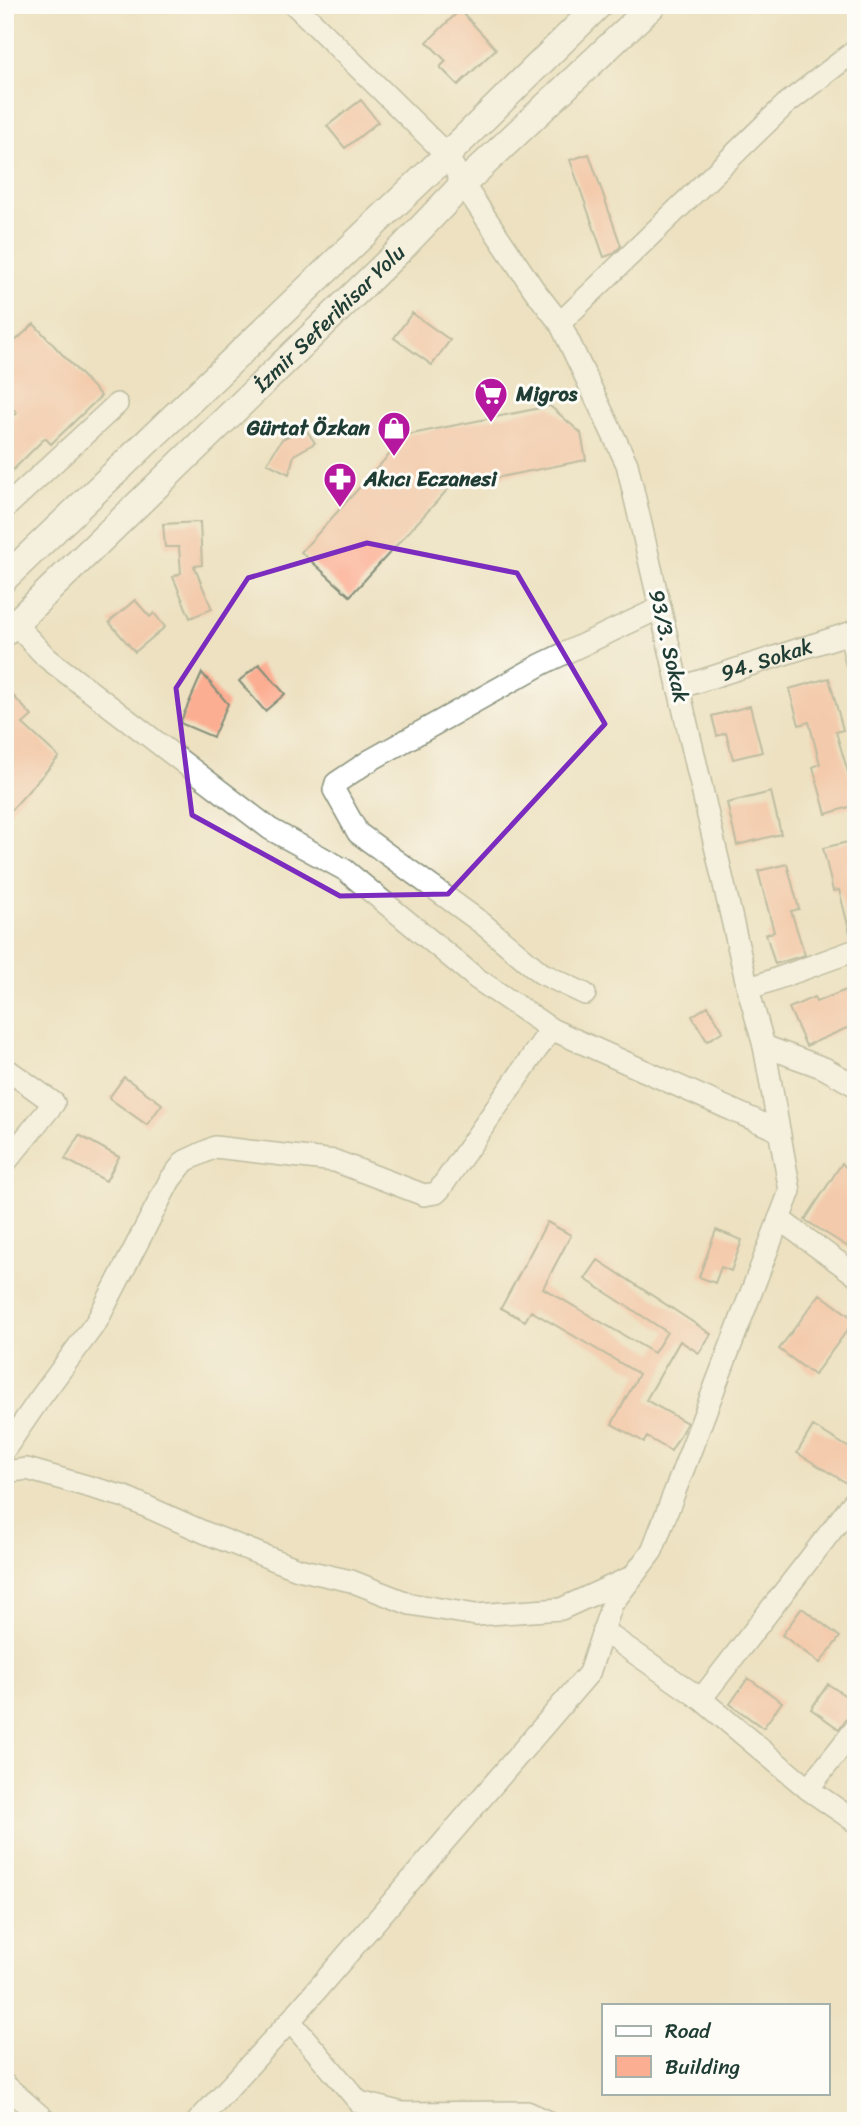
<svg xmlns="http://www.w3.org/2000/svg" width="861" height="2126" font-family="Sriracha,sans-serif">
<rect width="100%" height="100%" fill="#fdfcf7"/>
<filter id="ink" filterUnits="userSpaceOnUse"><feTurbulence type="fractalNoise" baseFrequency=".0143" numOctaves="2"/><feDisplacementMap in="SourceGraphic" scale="14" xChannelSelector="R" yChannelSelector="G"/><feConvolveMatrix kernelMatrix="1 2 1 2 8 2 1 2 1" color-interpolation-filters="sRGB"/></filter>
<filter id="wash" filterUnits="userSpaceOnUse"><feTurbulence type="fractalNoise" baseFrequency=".00686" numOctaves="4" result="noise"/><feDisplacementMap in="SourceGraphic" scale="28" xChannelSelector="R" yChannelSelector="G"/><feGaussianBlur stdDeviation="1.57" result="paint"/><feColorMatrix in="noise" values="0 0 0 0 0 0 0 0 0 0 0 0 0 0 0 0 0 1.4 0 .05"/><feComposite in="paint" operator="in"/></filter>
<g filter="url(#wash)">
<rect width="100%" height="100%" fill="#ede1c1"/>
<g id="blocks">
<path fill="#fcae93" d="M 460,10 L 496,49 L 458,85 L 440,67 L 446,61 L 427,42 Z
M 361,100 L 378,122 L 345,148 L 327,126 Z
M 589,154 L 621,246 L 613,254 L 604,257 L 570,160 Z
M 412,313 L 450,340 L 432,365 L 394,338 Z
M 34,324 L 101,396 L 51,444 L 45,438 L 5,478 L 5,425 L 17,413 L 5,401 L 5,350 Z
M 550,406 L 581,433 L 586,460 L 450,487 L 350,596 L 301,552 L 407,435 Z
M 305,428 L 315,443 L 294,455 L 289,474 L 267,463 L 282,439 Z
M 200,522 L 202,565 L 194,566 L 212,609 L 190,618 L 173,577 L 181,573 L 179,547 L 165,547 L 163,524 Z
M 135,600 L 150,617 L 154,613 L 165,627 L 135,652 L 109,622 Z
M 259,664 L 285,694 L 265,711 L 239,681 Z
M 202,673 L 228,704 L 213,737 L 180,723 Z
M 829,678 L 843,730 L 836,732 L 856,799 L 856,805 L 826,814 L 813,767 L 820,764 L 809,722 L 799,725 L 789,689 Z
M 5,687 L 32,716 L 23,724 L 59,757 L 5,817 Z
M 750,706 L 762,752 L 733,759 L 726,733 L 717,736 L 712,716 Z
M 771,792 L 781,834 L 737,845 L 727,803 Z
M 856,840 L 856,933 L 850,933 L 839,890 L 833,891 L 823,848 Z
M 787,864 L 799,909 L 791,911 L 805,955 L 775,964 L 766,934 L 774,932 L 758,871 Z
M 856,986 L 856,1024 L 806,1046 L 789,1008 L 814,997 L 816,1002 Z
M 708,1006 L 723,1031 L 707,1041 L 692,1016 Z
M 124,1077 L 162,1104 L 147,1125 L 109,1098 Z
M 79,1135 L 119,1157 L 106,1181 L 65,1159 Z
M 842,1163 L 856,1180 L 856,1252 L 805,1220 Z
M 547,1222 L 571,1235 L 543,1288 L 654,1353 L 667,1332 L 585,1279 L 598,1260 L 711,1334 L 699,1353 L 680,1341 L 646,1400 L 687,1423 L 671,1451 L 647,1437 L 644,1442 L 612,1424 L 639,1374 L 531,1311 L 525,1321 L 501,1308 Z
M 716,1230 L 742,1240 L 731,1271 L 721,1267 L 715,1283 L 699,1277 Z
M 820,1294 L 855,1320 L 814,1375 L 779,1349 Z
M 813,1426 L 856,1452 L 856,1476 L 850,1485 L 797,1453 Z
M 802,1608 L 840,1637 L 820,1663 L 782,1635 Z
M 748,1678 L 782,1702 L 763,1728 L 730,1704 Z
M 828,1684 L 856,1703 L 856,1715 L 846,1719 L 839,1729 L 811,1709 Z"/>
</g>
</g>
<g filter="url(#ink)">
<use href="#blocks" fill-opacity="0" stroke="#868f7a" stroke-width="2"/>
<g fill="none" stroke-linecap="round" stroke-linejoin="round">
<defs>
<g id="minor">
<path d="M 560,323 L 786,104 L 856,50"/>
<path d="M 5,508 L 117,404"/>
<path d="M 15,624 L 47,658 L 270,829 L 345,870 L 476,978 L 551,1029 L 779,1131"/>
<path d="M 850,633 L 856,661"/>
<path id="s1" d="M 678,688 L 856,631"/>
<path d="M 748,989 L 856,950"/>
<path d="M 585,994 L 541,973 L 483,924 L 358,833 L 334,790 L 336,783 L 369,761 L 542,664 L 660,608"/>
<path d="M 764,1046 L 824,1068 L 856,1086"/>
<path d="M 5,1068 L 54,1103 L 5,1163"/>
<path d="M 779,1219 L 856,1275"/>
<path d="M 5,1449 L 38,1401 L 97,1321 L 170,1180 L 185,1161 L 215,1147 L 335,1161 L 424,1195 L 436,1193 L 440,1189 L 551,1029"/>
<path d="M 5,1472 L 27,1469 L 125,1497 L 206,1533 L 298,1569 L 351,1581 L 410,1604 L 476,1615 L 561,1609 L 629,1578"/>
<path d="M 603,1631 L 701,1699 L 808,1789 L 856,1822"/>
<path d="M 701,1699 L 856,1499"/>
<path d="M 808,1789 L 856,1728"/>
<path d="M 290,2021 L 359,2102 L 402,2113 L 527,2112 L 547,2121"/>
<path d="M 5,2085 L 46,2121"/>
<path d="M 198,2121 L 290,2021 L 589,1673 L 612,1604 L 652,1551 L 790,1191 L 764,1046 L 748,989 L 627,464 L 560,323 L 535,291 L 463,184 L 447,155 L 295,5"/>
</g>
<g id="major">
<path d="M 5,578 L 447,155 L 599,5"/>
<path id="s2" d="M 5,633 L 400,250 L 463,184 L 653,5"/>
</g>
</defs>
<use href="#minor" stroke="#868f7a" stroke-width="24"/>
<use href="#major" stroke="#868f7a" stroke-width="29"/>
<use href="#minor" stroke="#fff" stroke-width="21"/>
<use href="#major" stroke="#fff" stroke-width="26"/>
</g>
</g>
<path d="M0 0H861V2126H0ZM 367,543 L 517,573 L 605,724 L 448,894 L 340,896 L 192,815 L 176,688 L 248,578 Z" fill="#ede1c1" fill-opacity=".55" fill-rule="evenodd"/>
<path fill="none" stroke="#7b2cbf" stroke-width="5" stroke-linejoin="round" d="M 367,543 L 517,573 L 605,724 L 448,894 L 340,896 L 192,815 L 176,688 L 248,578 Z"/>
<defs>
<symbol id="supermarket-pin" viewBox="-11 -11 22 30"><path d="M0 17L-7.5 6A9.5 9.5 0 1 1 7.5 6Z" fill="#b5179e" stroke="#fdfcf7"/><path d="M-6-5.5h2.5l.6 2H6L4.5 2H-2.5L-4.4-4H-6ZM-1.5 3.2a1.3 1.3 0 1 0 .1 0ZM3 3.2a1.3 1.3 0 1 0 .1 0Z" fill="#fff"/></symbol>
<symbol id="shop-pin" viewBox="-11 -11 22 30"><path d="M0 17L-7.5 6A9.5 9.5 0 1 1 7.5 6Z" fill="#b5179e" stroke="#fdfcf7"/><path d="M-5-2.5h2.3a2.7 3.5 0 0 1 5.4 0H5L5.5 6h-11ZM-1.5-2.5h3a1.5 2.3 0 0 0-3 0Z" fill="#fff"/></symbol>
<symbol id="pharmacy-pin" viewBox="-11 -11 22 30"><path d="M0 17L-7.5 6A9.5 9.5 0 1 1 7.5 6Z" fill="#b5179e" stroke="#fdfcf7"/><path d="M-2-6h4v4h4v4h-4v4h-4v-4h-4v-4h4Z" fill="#fff"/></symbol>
</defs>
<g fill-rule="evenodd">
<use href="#supermarket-pin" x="472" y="375" width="38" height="52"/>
<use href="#shop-pin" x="375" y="409" width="38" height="52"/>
<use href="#pharmacy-pin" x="321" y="460" width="38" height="52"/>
</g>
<g text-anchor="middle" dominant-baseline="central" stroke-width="6" stroke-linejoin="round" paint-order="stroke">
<g font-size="21" fill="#1f3d34" stroke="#fdfcf7">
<text stroke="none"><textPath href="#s2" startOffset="452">İzmir Seferihisar Yolu</textPath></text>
<text transform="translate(669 646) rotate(77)">93/3. Sokak</text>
<text stroke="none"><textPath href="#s1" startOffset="93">94. Sokak</textPath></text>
</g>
<g font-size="21" font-weight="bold" fill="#1f3d34" stroke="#fdfcf7" text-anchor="start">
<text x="516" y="394">Migros</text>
<text x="370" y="428" text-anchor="end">Gürtat Özkan</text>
<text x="364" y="479">Akıcı Eczanesi</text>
</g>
</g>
<rect width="861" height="2126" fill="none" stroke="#fdfcf7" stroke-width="28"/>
<rect x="602" y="2004" width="228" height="91" fill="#fdfcf7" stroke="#a4b0a9" stroke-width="2"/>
<rect x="616" y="2026" width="35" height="10" fill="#ffffff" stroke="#a4b0a9" stroke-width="2"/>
<text x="665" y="2038" font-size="21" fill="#1f3d34">Road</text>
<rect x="616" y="2056" width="35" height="21" fill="#fcae93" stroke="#a4b0a9" stroke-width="2"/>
<text x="665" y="2074" font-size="21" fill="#1f3d34">Building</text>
</svg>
